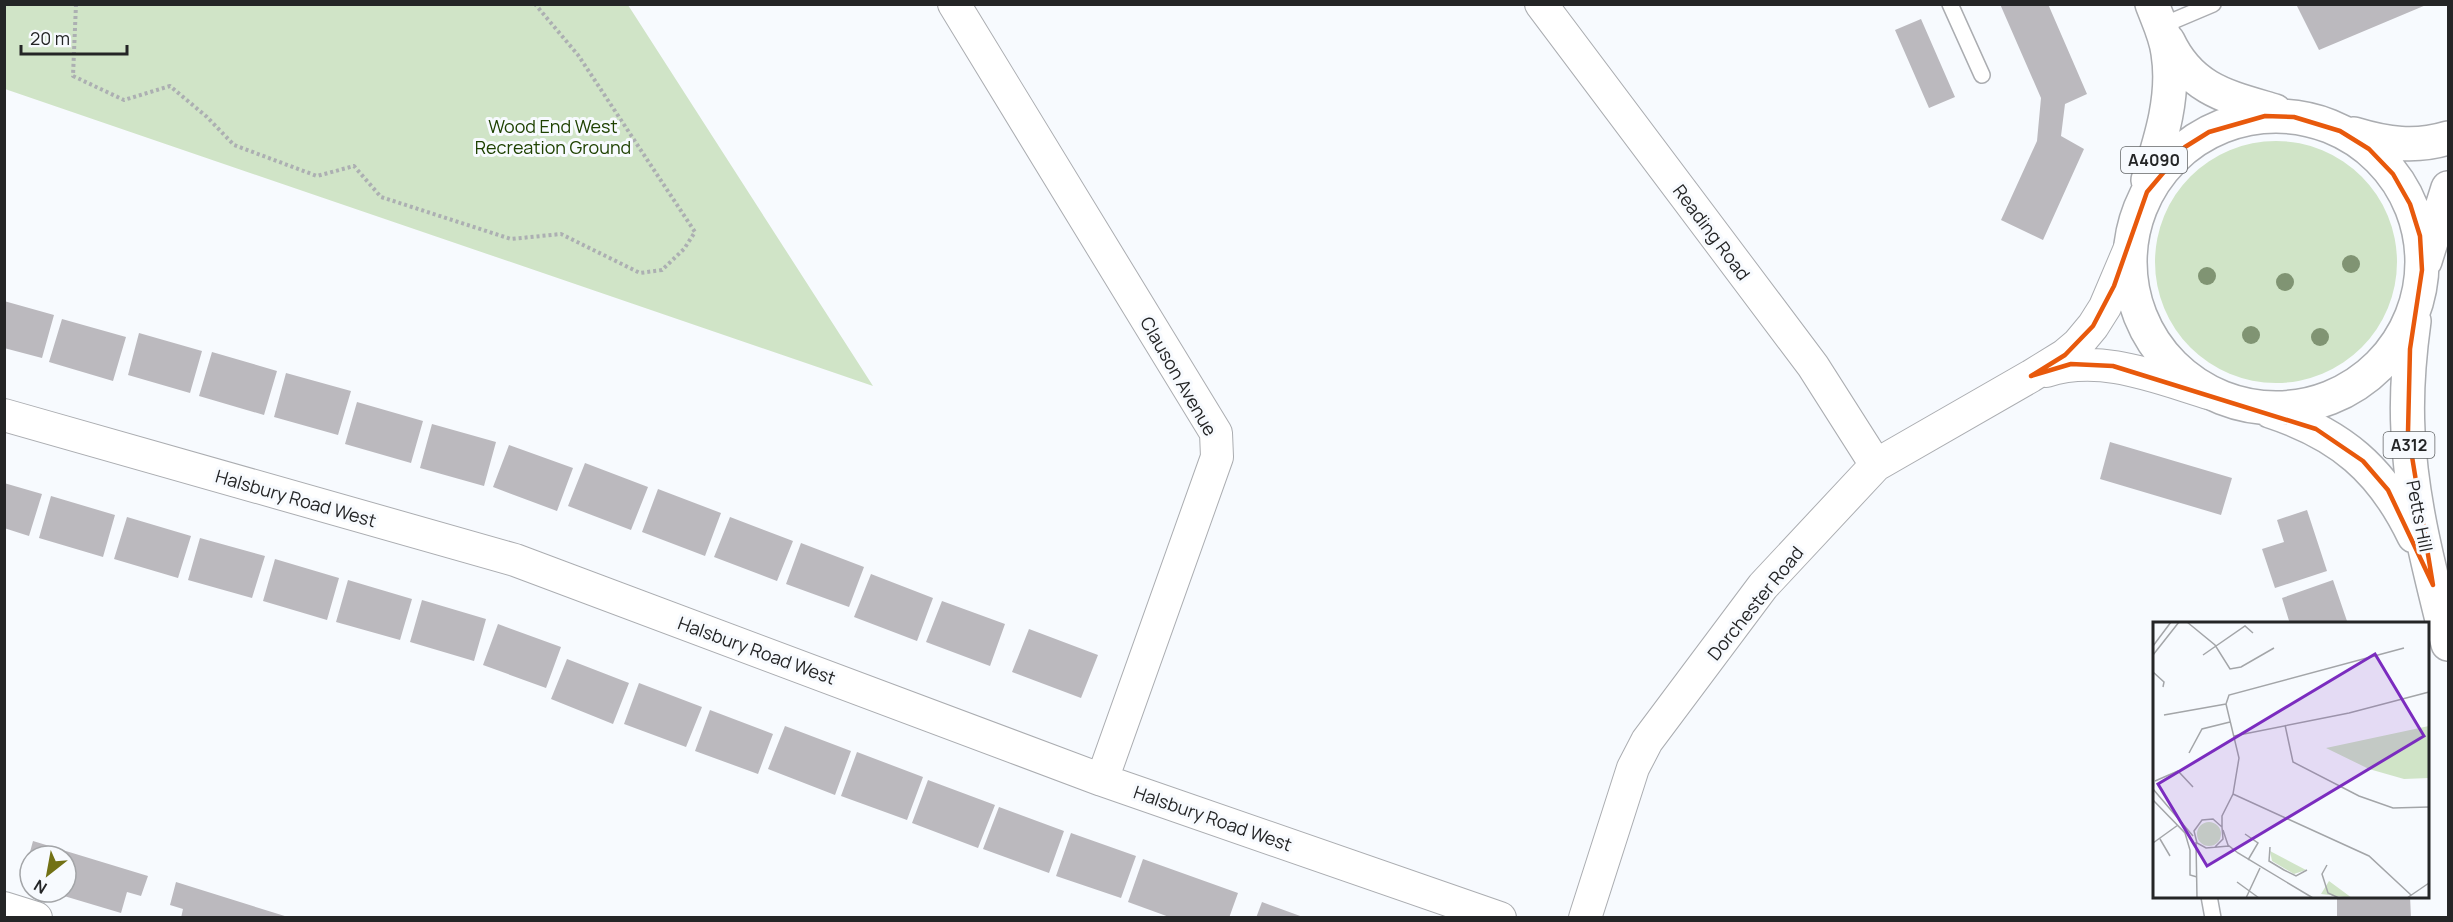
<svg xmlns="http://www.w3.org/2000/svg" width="2453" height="922" font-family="Manrope,sans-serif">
<rect width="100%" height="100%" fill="#f7fafe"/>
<path fill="#d0e4c7" d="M 5,4 L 628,5 L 873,386 L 5,89 Z
M2155 262a121 121 0 1 1 242 0a121 121 0 1 1-242 0Z"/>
<path fill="#bbb9be" d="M 2000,4 L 2048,4 L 2087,94 L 2065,104 L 2061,136 L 2084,149 L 2043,240 L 2001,220 L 2037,141 L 2041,98 Z
M 2296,4 L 2426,4 L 2426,5 L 2319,50 Z
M 1921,19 L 1955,97 L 1929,108 L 1895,30 Z
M 4,301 L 54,315 L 42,358 L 4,348 Z
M 62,319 L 126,337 L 113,381 L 49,362 Z
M 139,333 L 202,351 L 190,393 L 128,375 Z
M 212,352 L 277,371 L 264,415 L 199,396 Z
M 286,373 L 351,391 L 338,435 L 274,417 Z
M 357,402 L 423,421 L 411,463 L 345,444 Z
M 432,424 L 496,442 L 484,486 L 420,468 Z
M 2110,442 L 2232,478 L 2221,515 L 2100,479 Z
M 509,445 L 573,468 L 557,511 L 493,487 Z
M 585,463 L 648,487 L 631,530 L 568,506 Z
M 4,483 L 42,494 L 29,536 L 4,528 Z
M 658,489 L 721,513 L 705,556 L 642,532 Z
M 51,496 L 115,515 L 103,557 L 39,538 Z
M 2307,510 L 2327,571 L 2275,588 L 2262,549 L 2284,542 L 2277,520 Z
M 127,517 L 191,536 L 178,578 L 114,559 Z
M 730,517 L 793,541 L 777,581 L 714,557 Z
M 200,538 L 265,556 L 252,598 L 188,580 Z
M 801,543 L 864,567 L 849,607 L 786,584 Z
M 275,559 L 339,578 L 327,620 L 263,601 Z
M 871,574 L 933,598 L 917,641 L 854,617 Z
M 348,580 L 412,599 L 400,640 L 336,622 Z
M 2333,580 L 2348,624 L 2290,624 L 2282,598 Z
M 422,600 L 486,619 L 474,661 L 410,642 Z
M 942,601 L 1005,624 L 990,666 L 926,642 Z
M 498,624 L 561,647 L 546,688 L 483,665 Z
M 1029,629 L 1098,655 L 1081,698 L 1012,672 Z
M 567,659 L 629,683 L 613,724 L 551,699 Z
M 639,683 L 702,707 L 686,747 L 624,724 Z
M 710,710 L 773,734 L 758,774 L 695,751 Z
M 785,726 L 851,751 L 835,795 L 768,769 Z
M 857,752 L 923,777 L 907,820 L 841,796 Z
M 928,780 L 995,805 L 978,848 L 912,823 Z
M 999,807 L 1064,831 L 1049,873 L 983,849 Z
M 1071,833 L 1136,856 L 1121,898 L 1056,876 Z
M 33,841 L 148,876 L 141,896 L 127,892 L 121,913 L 54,893 L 66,892 L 66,856 L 30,856 L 30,864 L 27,863 Z
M 1143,859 L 1238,893 L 1229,918 L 1172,918 L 1128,902 Z
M 176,882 L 288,917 L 288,918 L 181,918 L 183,909 L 170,905 Z
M 2337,896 L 2410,896 L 2411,918 L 2337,918 Z
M 1262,902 L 1303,917 L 1303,918 L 1256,918 Z"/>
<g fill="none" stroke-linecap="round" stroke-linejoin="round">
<defs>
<path id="lane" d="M 1950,4 L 1982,75
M 2161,26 L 2213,4
M 2209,896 L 2213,918"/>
<path id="street" d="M 954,4 L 1216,433 L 1217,457 L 1102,780
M 1541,4 L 1813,366 L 1876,465
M 2046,371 C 2102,353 2158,378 2212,394
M 4,415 L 515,560 L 1102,780 L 1500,918
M 4,908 L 36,918
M 1585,918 L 1633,768 L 1647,741 L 1763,586 L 1876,465 L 2031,376 L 2065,355 L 2078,344 L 2093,326 L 2105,307 L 2130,248"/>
<path id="primary" d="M 2168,41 C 2191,90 2228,97 2275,111
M2130 262a146 146 0 1 1 292 0a146 146 0 1 1-292 0Z
M 2354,134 C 2387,144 2415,148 2448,138
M 2148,180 C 2161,139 2175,96 2168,53 C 2166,36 2158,20 2152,4
M 2425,261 L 2448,188
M 2414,321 C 2409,357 2406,394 2408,431 C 2411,503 2431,575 2448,644
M 2270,411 C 2340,434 2382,469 2414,536"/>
</defs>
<use href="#lane" stroke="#abadb1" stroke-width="18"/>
<use href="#street" stroke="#abadb1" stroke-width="34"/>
<use href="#primary" stroke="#abadb1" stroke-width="36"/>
<path stroke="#acafb2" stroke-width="4" stroke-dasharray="3 3" stroke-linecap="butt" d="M 76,4 L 73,76 L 124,100 L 170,86 L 207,117 L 234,145 L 317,176 L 354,166 L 381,197 L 511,239 L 561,234 L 640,273 L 662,270 L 684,249 L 695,232 L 578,55 L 535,4"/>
<use href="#lane" stroke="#fff" stroke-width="15"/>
<use href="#street" stroke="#fff" stroke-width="32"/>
<use href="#primary" stroke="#fff" stroke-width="33"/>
</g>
<g fill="#809473">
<circle cx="2351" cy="264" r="9"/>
<circle cx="2207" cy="276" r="9"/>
<circle cx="2285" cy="282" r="9"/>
<circle cx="2251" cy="335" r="9"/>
<circle cx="2320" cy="337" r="9"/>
</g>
<path fill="none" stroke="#e8590c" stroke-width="4.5" stroke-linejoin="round" d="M 2265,116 L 2294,117 L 2340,131 L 2369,149 L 2393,174 L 2410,204 L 2420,236 L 2422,270 L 2410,349 L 2408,432 L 2433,585 L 2388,490 L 2363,461 L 2316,429 L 2113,366 L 2071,364 L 2031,376 L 2065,355 L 2093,326 L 2114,286 L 2147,192 L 2185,147 L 2209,132 Z"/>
<g text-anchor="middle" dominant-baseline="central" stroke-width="6" stroke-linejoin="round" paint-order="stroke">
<g fill="#f7fafe" stroke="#636567" stroke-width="1.5">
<rect x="2121" y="147" width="66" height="26" rx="4.5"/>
<rect x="2383.5" y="432" width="51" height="26" rx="4.5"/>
</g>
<g font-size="16" font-weight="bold" fill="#242526">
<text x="2154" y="160">A4090</text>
<text x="2409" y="445">A312</text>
</g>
<g font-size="18" fill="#1e4101" stroke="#f7fafe">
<text x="553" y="126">Wood End West<tspan x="553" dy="21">Recreation Ground</tspan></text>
</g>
<g font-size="18" fill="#242526" stroke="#f7fafe">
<text transform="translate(1712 232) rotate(53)">Reading Road</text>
<text transform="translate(1179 376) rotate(60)">Clauson Avenue</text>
<text transform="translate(296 498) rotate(16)">Halsbury Road West</text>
<text transform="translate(2420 516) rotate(79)">Petts Hill</text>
<text transform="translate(1755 603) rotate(-51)">Dorchester Road</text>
<text transform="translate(757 650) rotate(20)">Halsbury Road West</text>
<text transform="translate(1213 818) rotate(19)">Halsbury Road West</text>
</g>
</g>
<g transform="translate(2153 622)">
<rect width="276" height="276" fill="#f7fafe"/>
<path d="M 276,104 L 276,156 L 251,157 L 216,147 L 173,126 ZM44 212a12 12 0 1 1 24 0a12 12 0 1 1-24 0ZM 117,229 L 153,248 L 141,252 L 119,239 ZM 176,259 L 199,276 L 168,272 Z" fill="#d0e4c7"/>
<path fill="none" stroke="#a3a5a8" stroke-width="1.5" d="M 34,0 L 62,23 L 77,47 L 88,45 L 121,26M 0,24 L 18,0M 0,33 L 26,0M 50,33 L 92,4 L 100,11M 0,50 L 11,60 L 10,65M 11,93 L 73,82M 132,103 L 140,140 L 206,174 L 240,186 L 276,185M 81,114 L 196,91 L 276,70M 36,131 L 49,107 L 77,100M 2,159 L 25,149 L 40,165M 0,167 L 40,214M 80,172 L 216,234 L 258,273M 0,178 L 32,211 L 37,228 L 37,253 L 44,255M 69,205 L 69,194 L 80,172 L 86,136 L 73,82 L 76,73 L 251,26M 70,208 L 75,223 L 85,231 L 160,276M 92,212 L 105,221 L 95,238M 7,217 L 17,234M 43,220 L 44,276M 0,221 L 25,203M 62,225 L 70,217 L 69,205 L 60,197 L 49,198 L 41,209 L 44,221 L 53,226 L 76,224M 117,225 L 116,239 L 131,248 L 143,254 L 154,248M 174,243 L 169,252 L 175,271 L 186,276M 84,260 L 106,276M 93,276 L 107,246M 254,276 L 276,261"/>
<path fill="#7b2cbf" fill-opacity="0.15" stroke="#7b2cbf" stroke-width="3" d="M 222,32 L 271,114 L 54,244 L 5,162 Z"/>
<rect width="276" height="276" fill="none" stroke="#242526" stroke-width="3"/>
</g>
<rect width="2453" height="922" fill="none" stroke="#242526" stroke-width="12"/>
<g transform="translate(48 874) rotate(211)"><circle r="28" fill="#f7fafe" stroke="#a3a5a8" stroke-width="1.5"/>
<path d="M0-4.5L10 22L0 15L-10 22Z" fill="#727115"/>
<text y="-9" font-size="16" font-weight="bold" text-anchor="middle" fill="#242526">N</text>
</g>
<path d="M21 45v9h106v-9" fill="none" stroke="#242526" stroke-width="3"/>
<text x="30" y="45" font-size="18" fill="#242526" stroke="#f7fafe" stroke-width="4.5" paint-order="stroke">20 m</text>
</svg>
